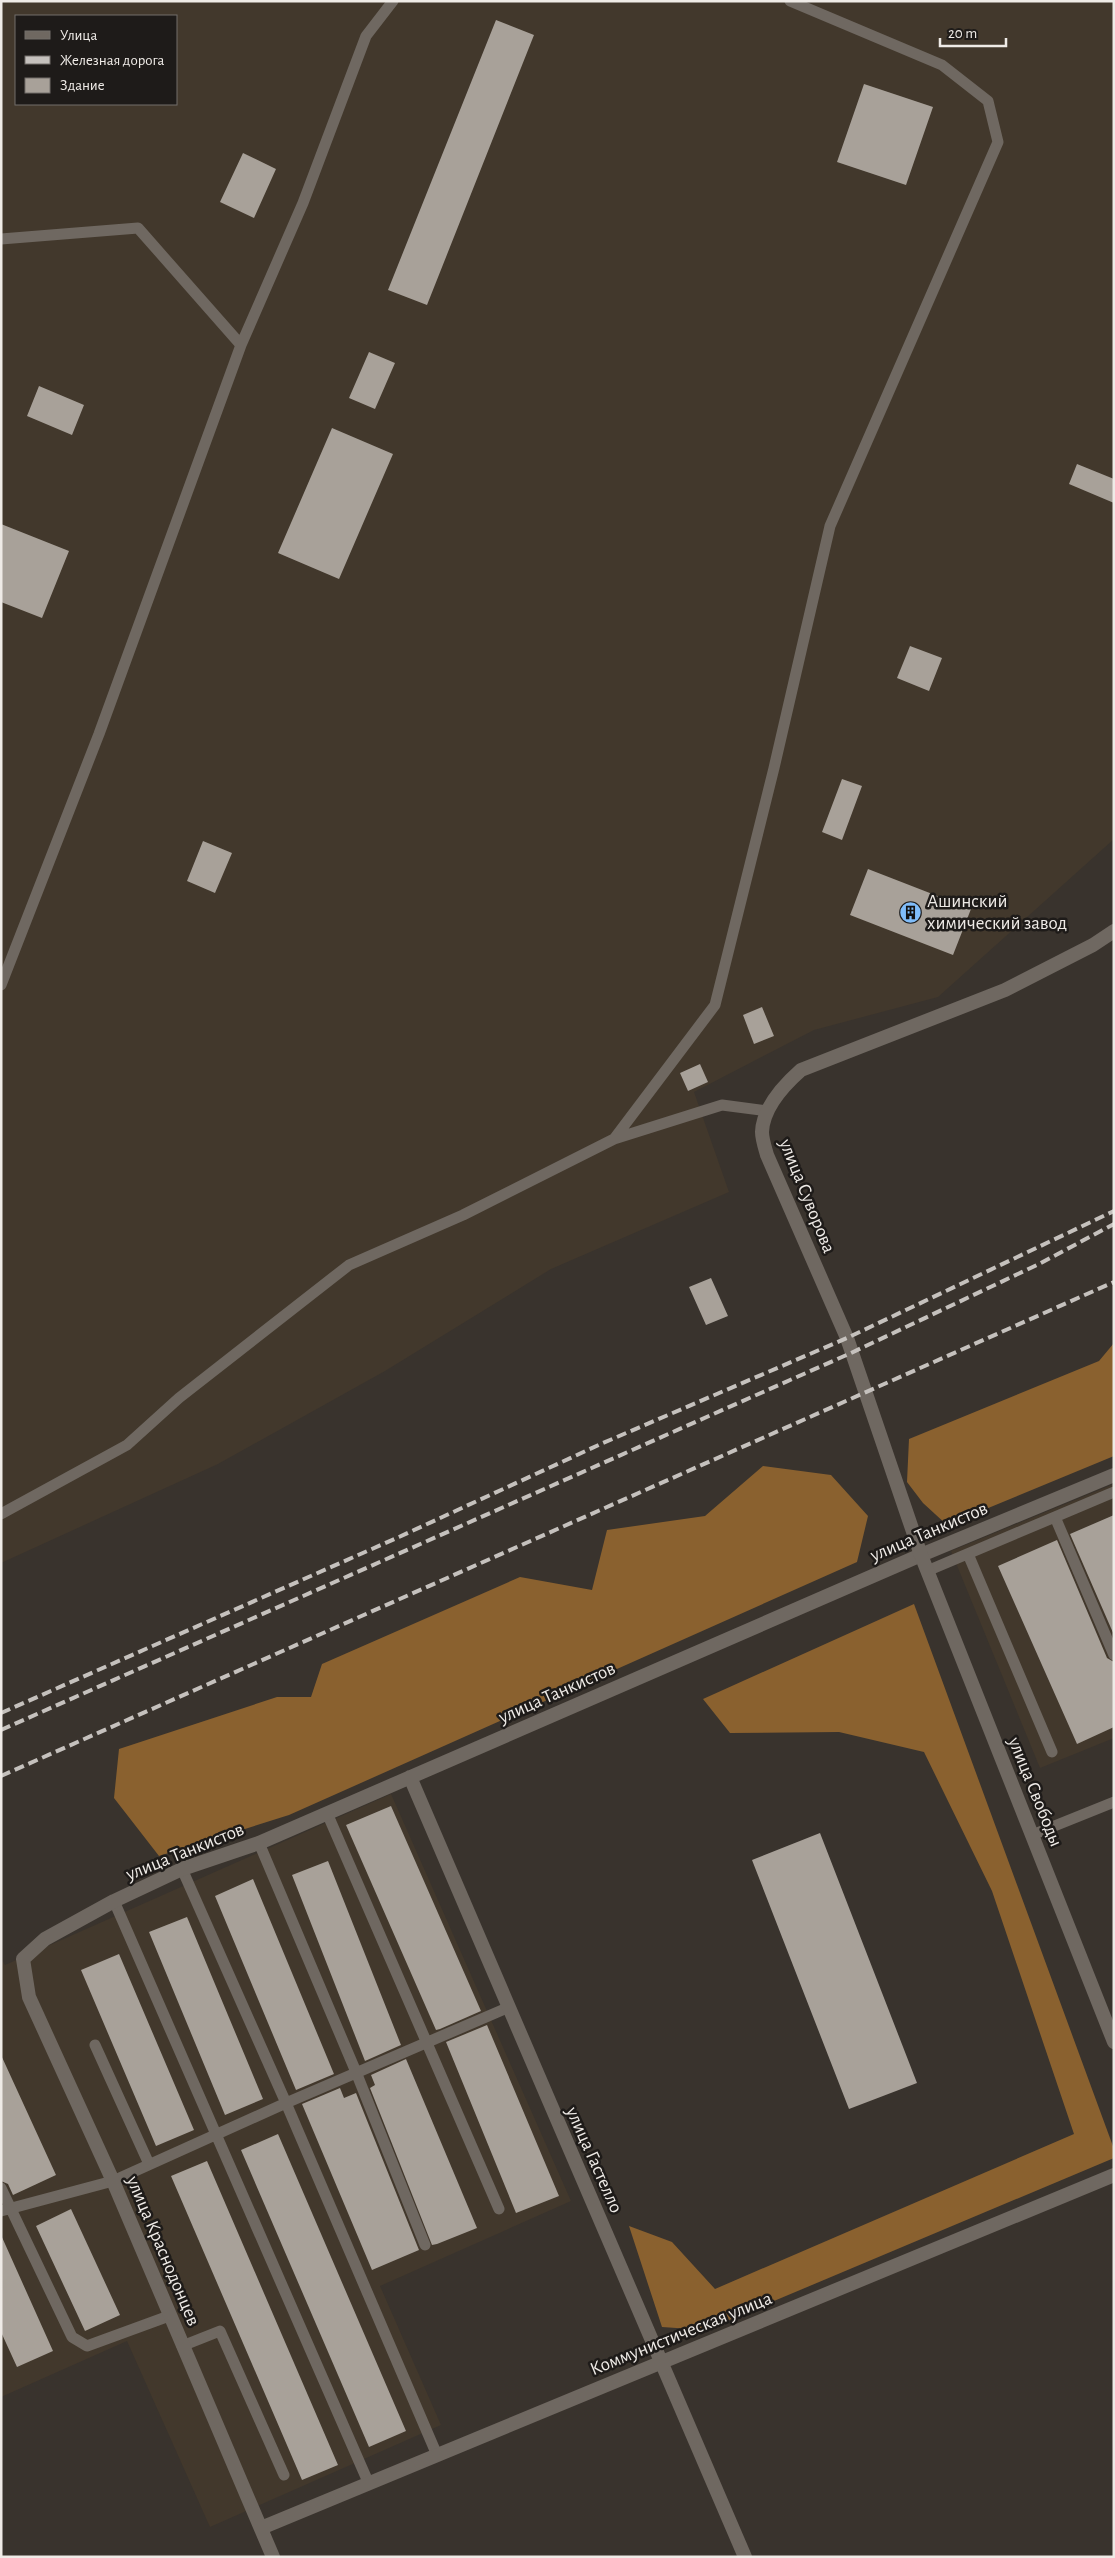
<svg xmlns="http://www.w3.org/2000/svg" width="1115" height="2558" font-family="'Alegreya Sans',sans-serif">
<rect width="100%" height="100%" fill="#39332d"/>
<path fill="#42382c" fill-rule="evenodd" d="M 1,1 L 1114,1 L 1114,839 L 938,997 L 814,1030 L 694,1092 L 729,1192 L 551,1269 L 385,1371 L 218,1464 L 1,1563 ZM 16,16 L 176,16 L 176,104 L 16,104 Z
M 1114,1484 L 1114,1738 L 1040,1768 L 951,1551 Z
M 391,1794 L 571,2201 L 380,2286 L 441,2425 L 210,2527 L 127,2341 L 1,2397 L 1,1958 L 5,1965 Z"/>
<path fill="#8a612f" d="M 1114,1343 L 1114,1456 L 947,1525 L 923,1503 L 907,1482 L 909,1439 L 1099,1361 Z
M 763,1466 L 831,1475 L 868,1516 L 857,1562 L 289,1815 L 159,1856 L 114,1798 L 119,1749 L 277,1697 L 311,1697 L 322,1664 L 520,1577 L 592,1590 L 607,1530 L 705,1516 Z
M 914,1604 L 1114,2149 L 1114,2158 L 705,2330 L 662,2327 L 629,2226 L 672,2242 L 715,2289 L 1074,2134 L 992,1891 L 924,1752 L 839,1732 L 730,1733 L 703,1699 Z"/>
<path fill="#a8a199" d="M 496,20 L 534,35 L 427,305 L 388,290 Z
M 864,84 L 933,107 L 906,185 L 837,162 Z
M 243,153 L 276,169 L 254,218 L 220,202 Z
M 369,352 L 395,363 L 375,409 L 349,398 Z
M 39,386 L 84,405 L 72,435 L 27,416 Z
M 332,428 L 393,454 L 339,579 L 278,553 Z
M 1077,464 L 1114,479 L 1114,503 L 1069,484 Z
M 1,524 L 69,551 L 42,618 L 1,602 Z
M 910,646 L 942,658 L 929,691 L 897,678 Z
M 842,779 L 862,786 L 842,840 L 822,832 Z
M 203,841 L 232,853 L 215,893 L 187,881 Z
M 868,869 L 971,909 L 953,955 L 850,915 Z
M 762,1007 L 774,1036 L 754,1044 L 743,1015 Z
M 700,1064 L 708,1082 L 688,1091 L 680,1073 Z
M 711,1278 L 728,1316 L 706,1325 L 689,1287 Z
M 1114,1515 L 1114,1635 L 1070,1534 Z
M 1057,1540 L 1107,1658 L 1114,1662 L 1114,1727 L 1077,1744 L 998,1566 Z
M 391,1806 L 481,2011 L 440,2029 L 436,2030 L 346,1825 Z
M 820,1833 L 917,2083 L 849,2109 L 752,1860 Z
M 328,1861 L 401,2045 L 365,2061 L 292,1875 Z
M 253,1879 L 334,2074 L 296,2090 L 215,1896 Z
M 187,1917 L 263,2099 L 225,2115 L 149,1932 Z
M 119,1954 L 194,2130 L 156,2146 L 81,1970 Z
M 487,2025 L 559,2196 L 516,2213 L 446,2042 Z
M 1,2055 L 56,2175 L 13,2195 L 8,2184 L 1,2181 Z
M 406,2059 L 477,2228 L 437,2244 L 432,2245 L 370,2088 L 375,2085 L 371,2075 Z
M 340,2088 L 344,2098 L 356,2093 L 419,2250 L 372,2270 L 302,2104 Z
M 278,2134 L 406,2431 L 369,2447 L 241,2150 Z
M 207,2161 L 338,2465 L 302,2480 L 171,2176 Z
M 71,2209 L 120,2315 L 85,2331 L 36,2226 Z
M 1,2235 L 53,2351 L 17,2367 L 1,2332 Z"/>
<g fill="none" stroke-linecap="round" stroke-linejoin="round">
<path stroke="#6f6861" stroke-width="11" d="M 1,239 L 138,228 L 241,345
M 1,985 L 99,734 L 241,345 L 303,203 L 366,36 L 393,1
M 614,1139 L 715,1005 L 774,768 L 830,526 L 998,142 L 988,101 L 942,65 L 790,1
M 1,1514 L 127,1445 L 179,1398 L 349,1265 L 463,1215 L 614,1139 L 722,1105 L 768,1111
M 1055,1517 L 1114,1655
M 968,1554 L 1052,1752
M 927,1571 L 1114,1492
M 327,1813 L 499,2209
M 1032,1835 L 1114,1802
M 259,1843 L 356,2072 L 425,2245
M 182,1869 L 286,2103 L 437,2455
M 114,1901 L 369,2484
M 95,2045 L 149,2164
M 1,2188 L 72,2337 L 87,2346 L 169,2316
M 1,2211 L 113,2181 L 286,2103 L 507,2008
M 182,2346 L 220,2331 L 284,2475"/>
<path stroke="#6f6861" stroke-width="14" d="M 410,1777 L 745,2557
M 261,2528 L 1114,2175
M 273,2557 L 113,2181 L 29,1997 L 23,1959 L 45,1939 L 114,1901 L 182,1869 L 259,1843 L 921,1555 L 1114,1475"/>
<path stroke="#6f6861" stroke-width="14" d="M 1114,931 L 1093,945 L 1005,990 L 801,1070 C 784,1085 763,1107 762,1132 C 762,1139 765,1148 767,1155 L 847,1338 L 921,1555 L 1114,2042"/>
<path stroke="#c5c1bd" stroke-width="4" stroke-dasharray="10 5" stroke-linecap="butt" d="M 1,1713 L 399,1537 L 603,1443 L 847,1338 L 1114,1211
M 1,1730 L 851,1353 L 1039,1264 L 1114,1224
M 1,1776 L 1114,1282"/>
</g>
<defs>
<symbol id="building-disc" viewBox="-11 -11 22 22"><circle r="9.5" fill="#80bdfa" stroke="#1e1b19"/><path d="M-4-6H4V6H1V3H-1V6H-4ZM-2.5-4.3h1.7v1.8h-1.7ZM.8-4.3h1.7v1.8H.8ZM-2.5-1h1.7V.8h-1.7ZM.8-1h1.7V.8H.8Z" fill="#111"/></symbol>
</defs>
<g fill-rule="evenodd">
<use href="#building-disc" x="898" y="900" width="25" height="25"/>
</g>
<g text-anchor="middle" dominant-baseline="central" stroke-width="5" stroke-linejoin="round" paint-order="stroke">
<g font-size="19" fill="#efebe7" stroke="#1e1b19" text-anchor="start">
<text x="927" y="901">Ашинский<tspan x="927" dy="22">химический завод</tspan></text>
</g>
<g font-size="19" fill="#efebe7" stroke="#1e1b19">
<text transform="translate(807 1196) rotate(68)">улица Суворова</text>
<text transform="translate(929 1532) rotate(-23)">улица Танкистов</text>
<text transform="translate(557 1693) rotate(-24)">улица Танкистов</text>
<text transform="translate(1035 1792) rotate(68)">улица Свободы</text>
<text transform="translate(185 1852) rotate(-22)">улица Танкистов</text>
<text transform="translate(594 2160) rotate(66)">улица Гастелло</text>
<text transform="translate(163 2251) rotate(67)">улица Краснодонцев</text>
<text transform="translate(681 2334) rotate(-22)">Коммунистическая улица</text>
</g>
</g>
<rect width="1115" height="2558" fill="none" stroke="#efebe7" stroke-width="5"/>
<rect x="15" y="15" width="162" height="90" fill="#1e1b19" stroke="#726e6b"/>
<rect x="25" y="31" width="25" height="8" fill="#6f6861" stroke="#726e6b"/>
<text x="60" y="40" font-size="15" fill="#efebe7">Улица</text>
<rect x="25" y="56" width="25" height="8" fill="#c5c1bd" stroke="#726e6b"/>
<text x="60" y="65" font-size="15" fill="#efebe7">Железная дорога</text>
<rect x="25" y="78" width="25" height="15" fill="#a8a199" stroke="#726e6b"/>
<text x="60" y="90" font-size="15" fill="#efebe7">Здание</text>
<path d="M940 38v8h66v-8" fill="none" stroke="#efebe7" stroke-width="2.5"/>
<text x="948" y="38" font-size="15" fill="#efebe7" stroke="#1e1b19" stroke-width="4" paint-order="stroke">20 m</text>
</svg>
